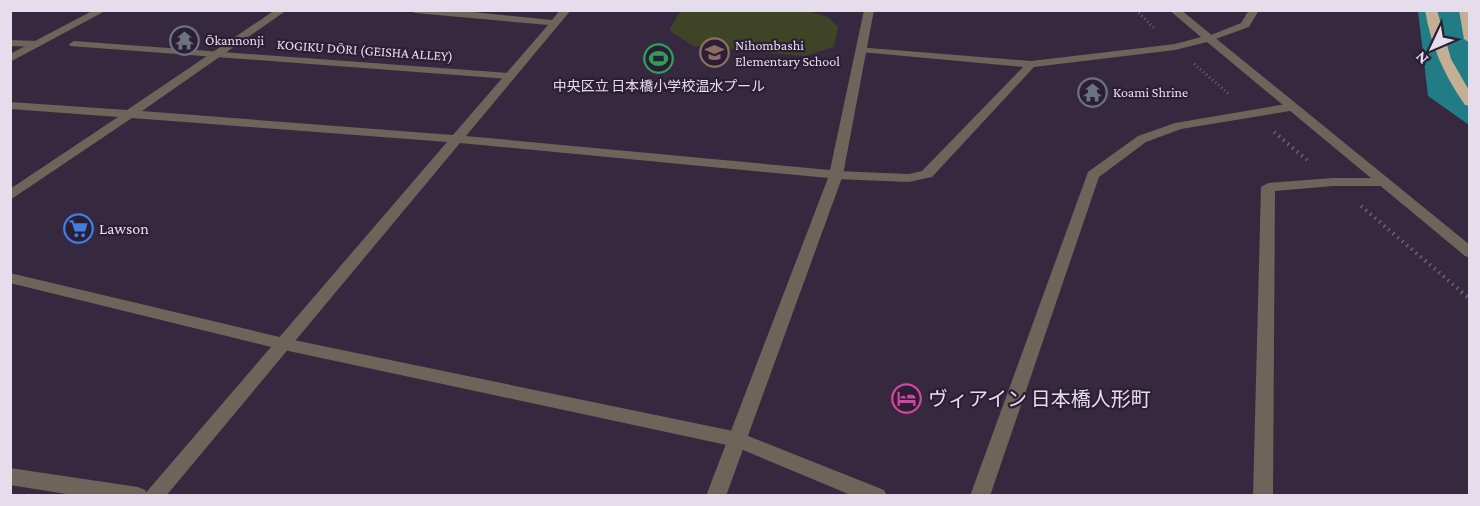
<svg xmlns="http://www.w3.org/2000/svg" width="1480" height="506" font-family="'Crimson Pro','Noto Sans JP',serif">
<rect width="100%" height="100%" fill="#36283e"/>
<path fill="#3e4425" d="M 681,10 L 807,11 L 828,17 L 838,27 L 834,47 L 805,56 L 693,46 L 669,30 Z"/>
<path fill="#217c85" d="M 1418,11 L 1469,11 L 1469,125 L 1428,96 Z"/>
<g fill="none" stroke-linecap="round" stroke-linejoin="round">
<path stroke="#6d6174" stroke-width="3" stroke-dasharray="1 3" stroke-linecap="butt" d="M 1136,10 L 1155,29
M 1194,64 L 1229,94"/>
<path stroke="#6d6174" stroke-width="4" stroke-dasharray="1.5 4.5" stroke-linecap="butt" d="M 1274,132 L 1307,160
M 1361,206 L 1463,293"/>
<path stroke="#6d6174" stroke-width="4.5" stroke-dasharray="1.5 5" stroke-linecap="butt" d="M 1461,292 L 1470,299"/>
<path fill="#6d645a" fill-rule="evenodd" d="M 10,468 L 138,487 L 145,490 L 148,496 L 79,496 L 10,485 Z"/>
<path fill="#6d645a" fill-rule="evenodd" d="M 74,41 L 509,73 L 515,76 L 509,79 L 70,46 L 69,44 Z"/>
<path fill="#6d645a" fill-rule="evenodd" d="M 275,10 L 287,10 L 142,111 L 453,135 L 548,25 L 415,13 L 410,10 L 452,10 L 552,20 L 560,10 L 571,10 L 466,136 L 830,170 L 864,10 L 874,10 L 843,175 L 726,496 L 706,496 L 828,178 L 460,143 L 166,496 L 143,496 L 447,142 L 132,118 L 10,200 L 10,189 L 118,117 L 10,109 L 10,102 L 127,110 Z
M 1249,10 L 1259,10 L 1249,27 L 1210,41 L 1201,39 L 1241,23 Z
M 10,40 L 38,41 L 43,44 L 38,47 L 10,46 Z
M 1292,103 L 1296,104 L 1296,110 L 1181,129 L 1146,142 L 1099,177 L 990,496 L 970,496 L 1088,172 L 1138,136 L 1175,123 Z
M 1333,178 L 1382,178 L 1389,182 L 1382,186 L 1333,186 L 1275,191 L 1273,496 L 1253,496 L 1261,187 L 1268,183 Z"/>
<path fill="#6d645a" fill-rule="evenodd" d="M 94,10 L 107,10 L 10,62 L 10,54 Z
M 1169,10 L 1181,10 L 1470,245 L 1470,258 L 1465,256 L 1207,42 L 1175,50 L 1034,67 L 932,177 L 909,182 L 836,179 L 829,175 L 836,171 L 909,174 L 922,171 L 1023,67 L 861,52 L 856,49 L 857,47 L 1031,61 L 1175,44 L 1201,37 Z
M 10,273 L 284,338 L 738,432 L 884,490 L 887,496 L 853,496 L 736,447 L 284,350 L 10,283 Z"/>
<path fill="#c4ae94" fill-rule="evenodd" d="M 1425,10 L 1437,10 L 1451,59 L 1470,92 L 1470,106 L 1465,105 C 1444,75 1431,46 1425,10 Z
M 1459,10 L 1470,10 L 1470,43 L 1464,39 Z"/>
</g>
<defs>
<symbol id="temple-ring" viewBox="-11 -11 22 22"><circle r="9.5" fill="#2c1e34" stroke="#6b7280" stroke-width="1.5"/><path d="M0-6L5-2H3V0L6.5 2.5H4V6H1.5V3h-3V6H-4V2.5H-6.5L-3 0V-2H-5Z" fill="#6b7280"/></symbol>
<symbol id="school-ring" viewBox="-11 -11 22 22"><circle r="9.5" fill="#2c1e34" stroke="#8d6e63" stroke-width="1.5"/><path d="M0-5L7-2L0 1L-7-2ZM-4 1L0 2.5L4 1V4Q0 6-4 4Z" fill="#8d6e63"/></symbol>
<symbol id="stadium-ring" viewBox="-11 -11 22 22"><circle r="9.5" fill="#2c1e34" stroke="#2e9e5b" stroke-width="1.5"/><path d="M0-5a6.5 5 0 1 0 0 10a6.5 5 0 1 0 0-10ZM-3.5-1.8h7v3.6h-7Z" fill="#2e9e5b"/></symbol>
<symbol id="supermarket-ring" viewBox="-11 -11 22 22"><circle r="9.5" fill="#2c1e34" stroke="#3f7fe0" stroke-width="1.5"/><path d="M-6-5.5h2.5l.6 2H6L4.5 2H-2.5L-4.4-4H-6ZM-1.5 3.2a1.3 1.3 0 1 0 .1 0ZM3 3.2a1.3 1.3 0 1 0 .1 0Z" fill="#3f7fe0"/></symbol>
<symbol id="hotel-ring" viewBox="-11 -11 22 22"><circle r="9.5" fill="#2c1e34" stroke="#d1479c" stroke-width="1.5"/><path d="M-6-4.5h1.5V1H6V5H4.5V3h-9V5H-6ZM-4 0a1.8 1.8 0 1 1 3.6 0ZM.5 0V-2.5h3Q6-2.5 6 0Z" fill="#d1479c"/></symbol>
</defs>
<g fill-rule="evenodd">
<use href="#temple-ring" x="168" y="24" width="33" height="33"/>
<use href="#school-ring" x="698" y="36" width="33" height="33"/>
<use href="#stadium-ring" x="642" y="42" width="33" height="33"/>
<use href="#temple-ring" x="1076" y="76" width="33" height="33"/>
<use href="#supermarket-ring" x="62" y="212" width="33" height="33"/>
<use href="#hotel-ring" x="890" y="382" width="33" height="33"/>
</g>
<g text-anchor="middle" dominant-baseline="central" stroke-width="4.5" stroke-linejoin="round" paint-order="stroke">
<g font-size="14" fill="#e6ddec" stroke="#2c1e34" text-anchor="start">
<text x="205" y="40">Ōkannonji</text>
<text x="735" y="45">Nihombashi<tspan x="735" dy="16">Elementary School</tspan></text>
<text x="659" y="86" text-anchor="middle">中央区立 日本橋小学校温水プール</text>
<text x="1113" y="92">Koami Shrine</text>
</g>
<g font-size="14" fill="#e6ddec" stroke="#2c1e34">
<text transform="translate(365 50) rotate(4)">KOGIKU DŌRI (GEISHA ALLEY)</text>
</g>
<g font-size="16" fill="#e6ddec" stroke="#2c1e34" text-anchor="start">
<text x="99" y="228">Lawson</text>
</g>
<g font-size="20" fill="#e6ddec" stroke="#2c1e34" text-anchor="start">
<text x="928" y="399">ヴィアイン 日本橋人形町</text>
</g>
</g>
<rect width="1480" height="506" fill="none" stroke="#e6ddec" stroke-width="24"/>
<g transform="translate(1432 48) rotate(226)" stroke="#2c1e34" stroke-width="4.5" paint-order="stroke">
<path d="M0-4.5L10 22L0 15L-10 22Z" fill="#e6ddec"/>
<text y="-9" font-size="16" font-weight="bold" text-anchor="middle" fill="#e6ddec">N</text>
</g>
</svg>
